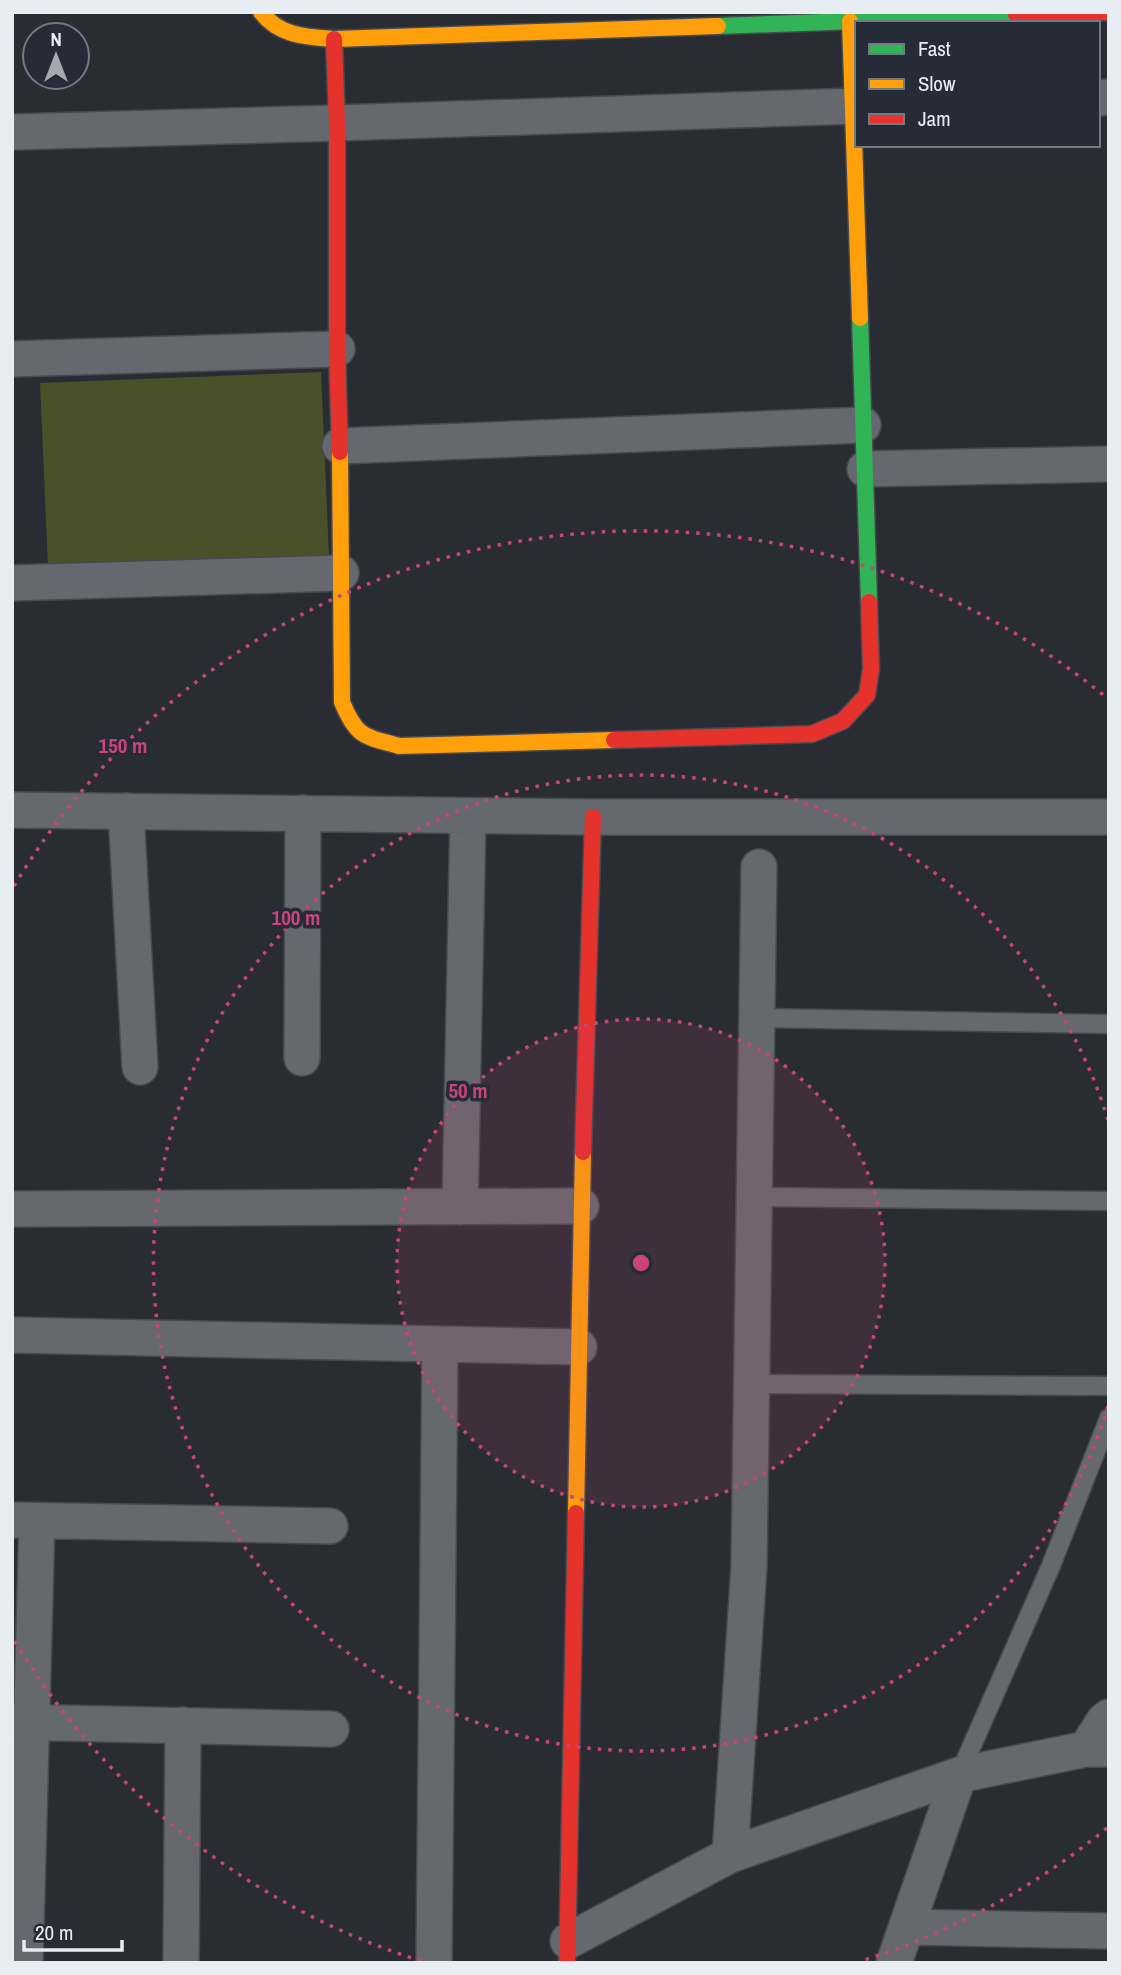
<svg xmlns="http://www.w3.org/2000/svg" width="1121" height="1975" font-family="'Archivo Narrow',sans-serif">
<rect width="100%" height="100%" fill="#292d33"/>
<path fill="#4a5029" d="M 321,372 L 329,556 L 48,567 L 40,383 Z"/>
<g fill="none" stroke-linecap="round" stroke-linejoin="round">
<defs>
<path id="lane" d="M 757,1018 L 1109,1024
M 754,1197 L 1109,1201
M 752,1384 L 1109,1386
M 959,1775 L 1050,1568 L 1109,1418"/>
<path id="street" d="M 1098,98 L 1109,97
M 12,132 L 337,123 L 857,106
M 12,359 L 337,349
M 340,446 L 863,425
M 865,469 L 1109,464
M 12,583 L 341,573
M 12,810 L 593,817 L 1109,817
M 126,811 L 140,1067
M 302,1058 L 303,813
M 460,1207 L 468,816
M 12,1209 L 581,1206
M 12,1335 L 579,1347
M 12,1520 L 330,1526
M 12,1722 L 331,1729
M 1086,1749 L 1104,1721 L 1109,1717
M 730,1855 L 749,1566 L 759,867
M 907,1927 L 1109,1931
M 568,1941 L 730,1855 L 959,1775 L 1086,1749 L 1109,1749
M 25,1963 L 37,1521
M 181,1963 L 183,1725
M 434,1963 L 440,1344
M 894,1963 L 959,1775"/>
<path id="fast" d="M 718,26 L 1016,15
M 860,318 L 869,602"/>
<path id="slow" d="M 261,12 C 279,36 306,37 334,39 L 718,26
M 850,21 L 860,318
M 340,452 L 342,702 C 357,738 364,736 399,746 L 614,740
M 576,1513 L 583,1152"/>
<path id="jam" d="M 1016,15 L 1109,12
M 334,39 L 337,123 L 337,349 L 340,452
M 614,740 L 812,734 L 843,721 L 867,695 L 871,669 L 869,602
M 583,1152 L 593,817
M 567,1963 L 576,1513"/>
</defs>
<use href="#lane" stroke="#46494e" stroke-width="21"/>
<use href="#street" stroke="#46494e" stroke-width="38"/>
<use href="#fast" stroke="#46494e" stroke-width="19"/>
<use href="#slow" stroke="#46494e" stroke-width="19"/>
<use href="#jam" stroke="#46494e" stroke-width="19"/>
<use href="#lane" stroke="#65686e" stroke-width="18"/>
<use href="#street" stroke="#65686e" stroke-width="35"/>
<use href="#fast" stroke="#30b455" stroke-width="16"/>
<use href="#slow" stroke="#ff9f0a" stroke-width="16"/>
<use href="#jam" stroke="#e5322d" stroke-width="16"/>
</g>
<circle cx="641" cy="1263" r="244" fill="#ca437a" fill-opacity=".12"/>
<g fill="none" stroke="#ca437a" stroke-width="3.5" stroke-dasharray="3.5 7">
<circle cx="641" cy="1263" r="244"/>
<path d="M1108 1406A488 488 0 1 1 1108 1120"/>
<path d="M1107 1828A732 732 0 0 1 861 1961M421 1961A732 732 0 0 1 14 1640M14 886A732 732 0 0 1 1107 698"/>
</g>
<circle cx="641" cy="1263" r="10" fill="#ca437a" stroke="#252c37" stroke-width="3.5"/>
<g font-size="21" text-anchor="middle" font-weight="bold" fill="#ca437a" stroke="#252c37" stroke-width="7" stroke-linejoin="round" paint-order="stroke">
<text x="123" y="753">150 m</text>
<text x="296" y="925">100 m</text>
<text x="468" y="1098">50 m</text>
</g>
<rect width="1121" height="1975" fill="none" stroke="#e8edf4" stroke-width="28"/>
<rect x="855" y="21" width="245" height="126" fill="#252c37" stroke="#737983" stroke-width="2"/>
<rect x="869" y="44" width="35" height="10" fill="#30b455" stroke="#737983" stroke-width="2"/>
<text x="918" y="56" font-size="21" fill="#e8edf4">Fast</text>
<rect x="869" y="79" width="35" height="10" fill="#ff9f0a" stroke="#737983" stroke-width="2"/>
<text x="918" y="91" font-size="21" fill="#e8edf4">Slow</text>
<rect x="869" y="114" width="35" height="10" fill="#e5322d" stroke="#737983" stroke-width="2"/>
<text x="918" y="126" font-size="21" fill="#e8edf4">Jam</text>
<g transform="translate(56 56)"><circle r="33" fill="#252c37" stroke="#737983" stroke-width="2"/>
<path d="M0-5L12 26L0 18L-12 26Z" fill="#a5aab0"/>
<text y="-10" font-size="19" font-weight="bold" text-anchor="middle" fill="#e8edf4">N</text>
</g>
<path d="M24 1940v10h98v-10" fill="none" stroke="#e8edf4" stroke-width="3.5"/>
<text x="35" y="1940" font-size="21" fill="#e8edf4" stroke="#252c37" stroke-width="5" paint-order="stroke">20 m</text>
</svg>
